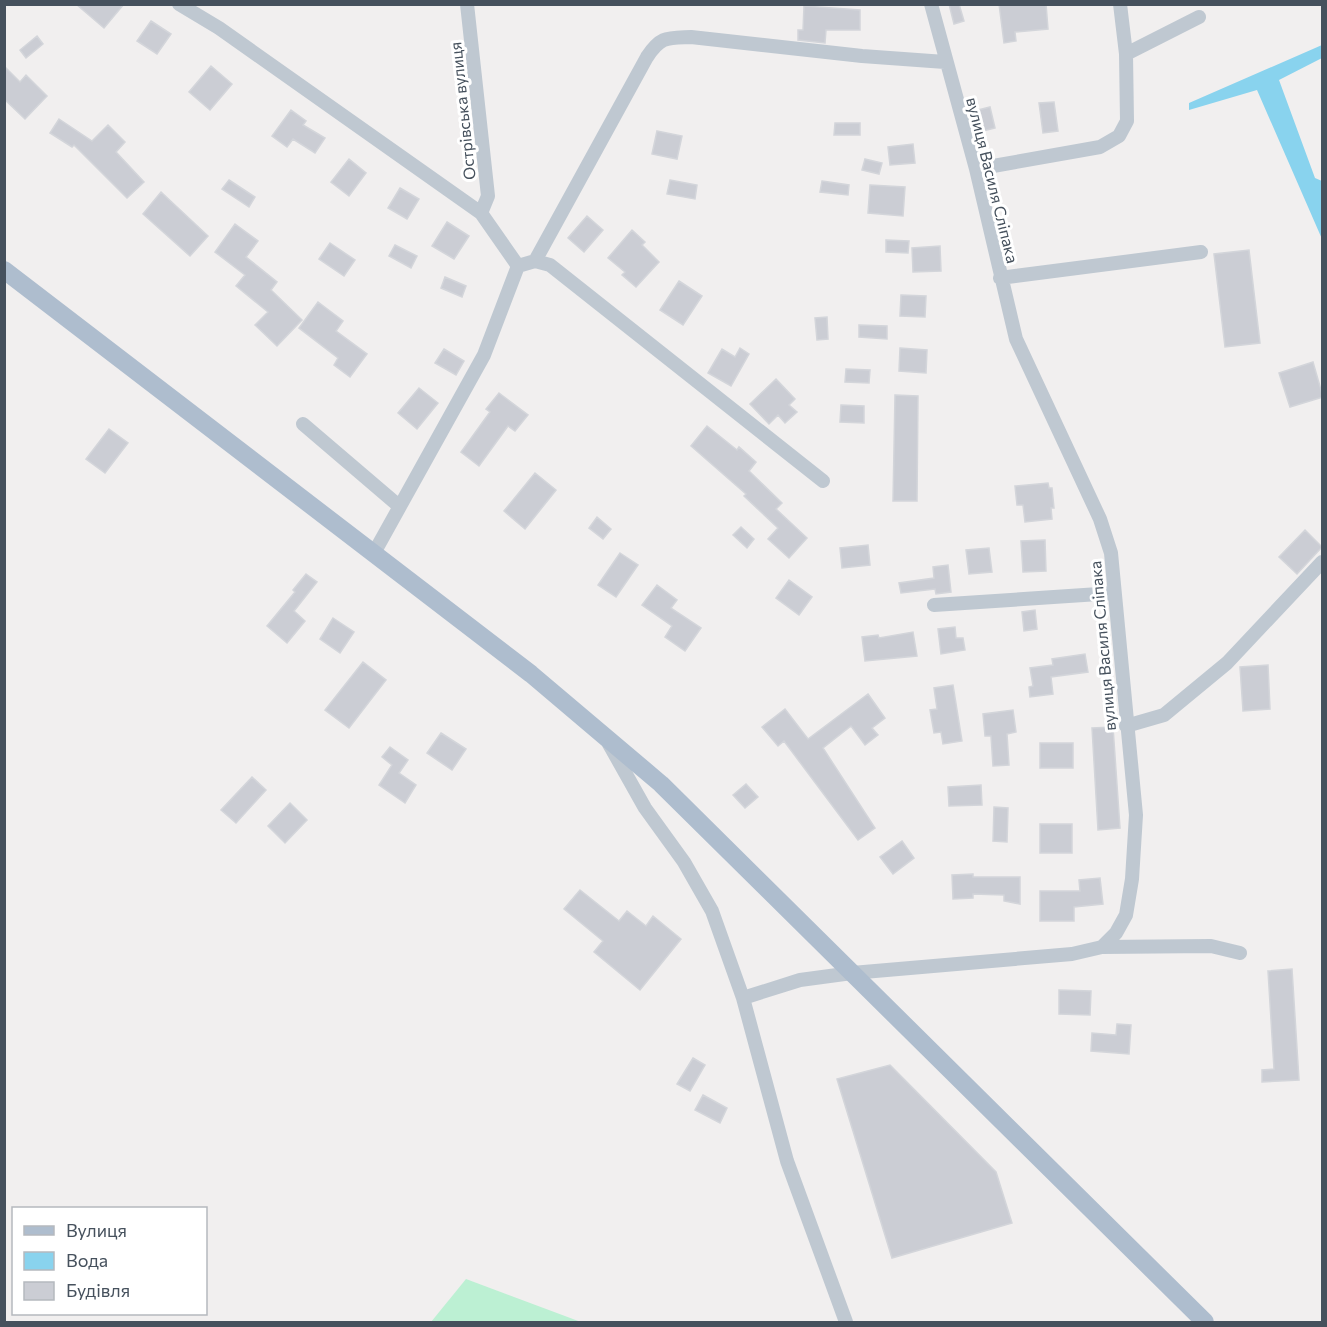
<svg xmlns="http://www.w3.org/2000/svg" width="1327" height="1327" font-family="Commissioner,sans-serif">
<rect width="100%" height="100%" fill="#f1efef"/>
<path fill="#bcf0d3" d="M 466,1279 L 581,1322 L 431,1322 Z"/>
<path fill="#89d3ee" d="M 1322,45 L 1322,58 L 1279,80 L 1315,178 L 1322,181 L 1322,239 L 1257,90 L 1189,110 L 1189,103 Z"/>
<path fill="#cbcdd4" stroke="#d3d5da" stroke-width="1.5" d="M 76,4 L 124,4 L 104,28 Z
M 949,4 L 959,4 L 964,21 L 954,24 Z
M 999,4 L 1046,4 L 1048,29 L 1015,32 L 1016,41 L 1004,43 Z
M 804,6 L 860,10 L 860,30 L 826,30 L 825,43 L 798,40 L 798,30 L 803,30 Z
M 151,21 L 171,34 L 157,54 L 137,41 Z
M 37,36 L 43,44 L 26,58 L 20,50 Z
M 4,66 L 20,82 L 26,75 L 47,96 L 25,119 L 4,99 Z
M 211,66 L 232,84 L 210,110 L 189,92 Z
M 1054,102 L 1058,131 L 1043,133 L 1039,103 Z
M 990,107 L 995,128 L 975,133 L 970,112 Z
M 291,110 L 306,121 L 303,125 L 325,138 L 315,153 L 293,139 L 287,147 L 272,136 Z
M 59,119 L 92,141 L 108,125 L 125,142 L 116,152 L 144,182 L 127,198 L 74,145 L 72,147 L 50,133 Z
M 835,123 L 860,123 L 860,135 L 834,135 Z
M 657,131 L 682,136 L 677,159 L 652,154 Z
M 913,144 L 915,163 L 890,165 L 888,147 Z
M 349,159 L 366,173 L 349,196 L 331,182 Z
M 865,159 L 882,163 L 879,174 L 862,170 Z
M 229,180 L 255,197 L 249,207 L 222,189 Z
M 670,180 L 697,185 L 695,199 L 667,194 Z
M 822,181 L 849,185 L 848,195 L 820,192 Z
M 870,185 L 905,187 L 903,216 L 868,213 Z
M 400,188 L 419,199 L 407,219 L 388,208 Z
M 161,192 L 208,236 L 190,256 L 143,214 Z
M 587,216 L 603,230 L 584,252 L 568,238 Z
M 447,222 L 469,236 L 454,259 L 432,246 Z
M 235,224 L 258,241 L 246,257 L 277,282 L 271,290 L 302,320 L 277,346 L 255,325 L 268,312 L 236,286 L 245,275 L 215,252 Z
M 632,230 L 645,242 L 642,245 L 659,262 L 636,287 L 622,275 L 625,272 L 608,258 Z
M 886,240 L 909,241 L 908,253 L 886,252 Z
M 330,243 L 355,260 L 344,276 L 319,259 Z
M 395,245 L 417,256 L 411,268 L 389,256 Z
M 940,246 L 941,271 L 913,272 L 912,248 Z
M 1249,250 L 1260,343 L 1225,347 L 1214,254 Z
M 445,277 L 466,286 L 462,297 L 441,288 Z
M 679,281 L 702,296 L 683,325 L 660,310 Z
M 901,295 L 926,296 L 925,317 L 900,316 Z
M 318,302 L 343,321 L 336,331 L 367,354 L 350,377 L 334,365 L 338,358 L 299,328 Z
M 827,317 L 828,339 L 817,340 L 815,318 Z
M 859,325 L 887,326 L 887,339 L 859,337 Z
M 740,348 L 749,354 L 731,386 L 708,373 L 722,349 L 735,357 Z
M 900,348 L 927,350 L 926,373 L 899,371 Z
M 444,349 L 464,361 L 456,375 L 435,363 Z
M 1313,362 L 1323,397 L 1290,407 L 1279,373 Z
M 846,369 L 870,370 L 869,383 L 845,382 Z
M 776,379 L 795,399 L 789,405 L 797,412 L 785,423 L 778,415 L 769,424 L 750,404 Z
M 419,388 L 438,403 L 417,429 L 398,413 Z
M 499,393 L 528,415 L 515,431 L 508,426 L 479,466 L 461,452 L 490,412 L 486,409 Z
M 895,395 L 918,396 L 917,501 L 893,501 Z
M 841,405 L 864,406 L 864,423 L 840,422 Z
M 707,426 L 737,450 L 739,447 L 756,462 L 749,471 L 782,503 L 776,509 L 807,538 L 789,558 L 768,539 L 778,528 L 744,496 L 746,494 L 691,446 Z
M 109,429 L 128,443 L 105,473 L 86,459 Z
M 535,473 L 556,490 L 525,529 L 504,511 Z
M 1048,483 L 1049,488 L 1052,488 L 1054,508 L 1051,508 L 1052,519 L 1025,522 L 1023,505 L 1017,505 L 1015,486 Z
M 597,517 L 611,529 L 603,539 L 589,528 Z
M 741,527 L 754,539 L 747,548 L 733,535 Z
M 1305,530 L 1322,547 L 1297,574 L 1279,557 Z
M 1045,540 L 1046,571 L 1023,572 L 1021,541 Z
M 868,545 L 870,565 L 842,568 L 840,548 Z
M 989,548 L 992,572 L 969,574 L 966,550 Z
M 620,553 L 638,565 L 616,597 L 598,585 Z
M 948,565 L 951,592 L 936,594 L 935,589 L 901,593 L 899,583 L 934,578 L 933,567 Z
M 306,574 L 317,582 L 294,611 L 305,621 L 287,643 L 267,626 L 295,592 L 293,590 Z
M 789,580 L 812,597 L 799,615 L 776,598 Z
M 657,585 L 677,600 L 671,608 L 701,628 L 685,651 L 665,637 L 672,626 L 642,605 Z
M 1035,610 L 1037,629 L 1024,631 L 1022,612 Z
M 333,618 L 354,632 L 340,653 L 320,639 Z
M 955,627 L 956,638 L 963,638 L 965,650 L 941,654 L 938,629 Z
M 913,632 L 917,656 L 865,661 L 862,637 L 878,635 L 879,638 Z
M 1085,654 L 1088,672 L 1051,677 L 1053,694 L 1030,697 L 1029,687 L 1033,686 L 1030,668 L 1053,665 L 1052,659 Z
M 363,662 L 386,680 L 349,728 L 325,710 Z
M 1268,665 L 1270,709 L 1243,711 L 1240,667 Z
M 953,685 L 962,741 L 943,744 L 941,732 L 934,733 L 930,710 L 937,709 L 934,688 Z
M 868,694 L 885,718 L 872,728 L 878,735 L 865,745 L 851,726 L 823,748 L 875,828 L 858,840 L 784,741 L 778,746 L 762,727 L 785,709 L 808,739 Z
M 1013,710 L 1016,732 L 1007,734 L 1009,765 L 993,766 L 991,736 L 985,736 L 983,714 Z
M 1113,727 L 1120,828 L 1098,830 L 1092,728 Z
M 441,733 L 466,749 L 452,770 L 427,753 Z
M 1040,743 L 1073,743 L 1073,768 L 1040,768 Z
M 390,747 L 408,760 L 399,773 L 416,785 L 405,803 L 379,785 L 392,765 L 382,757 Z
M 252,777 L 266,790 L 236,823 L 221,810 Z
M 746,784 L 758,797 L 745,808 L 733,795 Z
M 981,785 L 982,805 L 949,806 L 948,787 Z
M 290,803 L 307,820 L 285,843 L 268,826 Z
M 994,807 L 1008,808 L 1007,842 L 993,841 Z
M 1040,824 L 1072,824 L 1072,853 L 1040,853 Z
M 902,841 L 914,858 L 893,874 L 880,857 Z
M 973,874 L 973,877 L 1020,877 L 1020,904 L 1004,901 L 1004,895 L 973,894 L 973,898 L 953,899 L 952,875 Z
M 1100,878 L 1103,904 L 1074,907 L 1074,921 L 1040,921 L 1040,891 L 1080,891 L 1079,880 Z
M 580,890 L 619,921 L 627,911 L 646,926 L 653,916 L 681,939 L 640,990 L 594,952 L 603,941 L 564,909 Z
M 1292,969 L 1299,1080 L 1262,1082 L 1262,1070 L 1274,1069 L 1268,971 Z
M 1059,990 L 1091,991 L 1090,1015 L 1059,1014 Z
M 1117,1024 L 1131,1025 L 1129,1054 L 1091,1051 L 1092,1033 L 1116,1035 Z
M 693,1058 L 705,1065 L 690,1091 L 677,1084 Z
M 890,1065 L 996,1172 L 1012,1223 L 892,1258 L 837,1079 Z
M 703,1095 L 727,1108 L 720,1123 L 695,1110 Z"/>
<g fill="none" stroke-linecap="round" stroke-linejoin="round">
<path stroke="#bfc8d1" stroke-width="14" d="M 179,4 L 219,28 L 481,213 L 518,266 L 484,355 L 374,553
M 467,4 L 488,196 L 481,213
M 1120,4 L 1126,54
M 976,169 L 1100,147 L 1119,136 L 1127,121 L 1126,54 L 1199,17
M 535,261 L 550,265 L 823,481
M 518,266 L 535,261 L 647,57 C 661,36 667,38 691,37 L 862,56 L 945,62
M 1000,278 L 1201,252
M 303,424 L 399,506
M 934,605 L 1114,593
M 1126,726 L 1164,715 L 1227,663 L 1322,562
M 609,744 L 645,808 L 684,862 L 712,911 L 743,998 L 787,1161 L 846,1322
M 1102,947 L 1211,946 L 1240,953
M 743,998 L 800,980 L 852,973 L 1072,954 L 1102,947 L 1116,933 L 1126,915 L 1132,879 L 1136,815 L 1111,553 L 1100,519 L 1016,339 L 976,169 L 931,4"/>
<path stroke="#aebdce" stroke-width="18" d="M 4,270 L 531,674 L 661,784 L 1205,1322"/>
</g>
<g text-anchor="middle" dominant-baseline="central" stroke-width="6" stroke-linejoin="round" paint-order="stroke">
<g font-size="16" fill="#46515d" stroke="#fff">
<text transform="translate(462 111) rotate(-96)">Острівська вулиця</text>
<text transform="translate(993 180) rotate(76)">вулиця Василя Сліпака</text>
<text transform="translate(1102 646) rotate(-95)">вулиця Василя Сліпака</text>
</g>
</g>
<rect width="1327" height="1327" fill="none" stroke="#46515d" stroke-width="12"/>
<rect x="12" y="1207" width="195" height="108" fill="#ffffff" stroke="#b5b9be" stroke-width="1.5"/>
<rect x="24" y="1226" width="30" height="9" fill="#aebdce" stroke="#b5b9be" stroke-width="1.5"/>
<text x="66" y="1237" font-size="18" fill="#46515d">Вулиця</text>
<rect x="24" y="1252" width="30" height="18" fill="#89d3ee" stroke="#b5b9be" stroke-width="1.5"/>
<text x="66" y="1267" font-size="18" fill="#46515d">Вода</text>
<rect x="24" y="1282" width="30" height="18" fill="#cbcdd4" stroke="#b5b9be" stroke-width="1.5"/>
<text x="66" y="1297" font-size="18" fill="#46515d">Будівля</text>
</svg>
